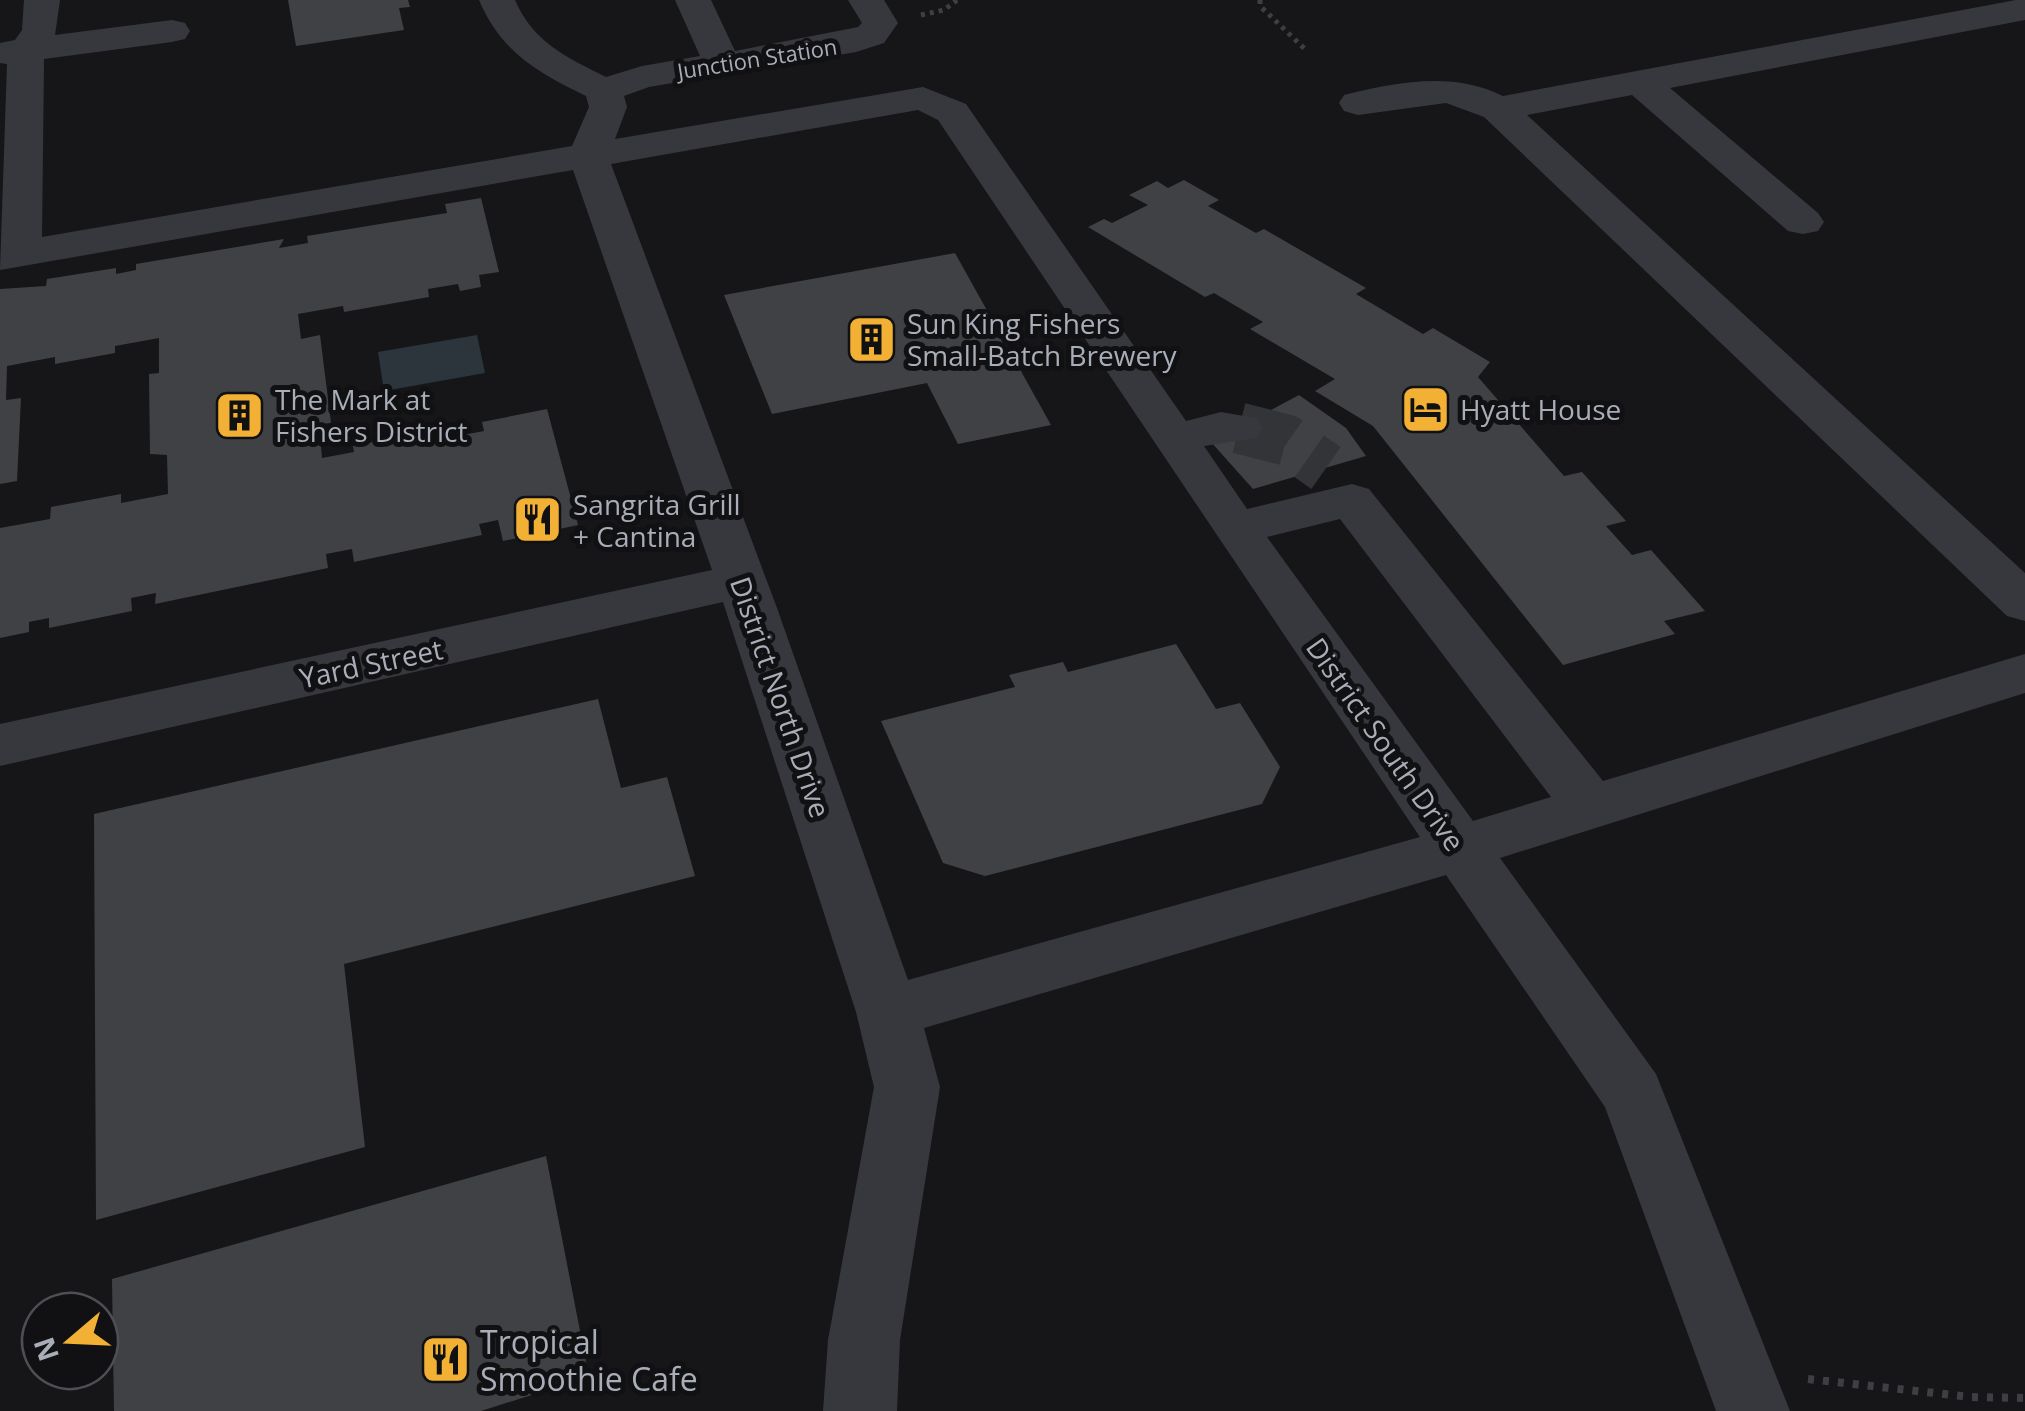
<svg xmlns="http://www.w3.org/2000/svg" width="2025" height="1411" font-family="'Open Sans',sans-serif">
<rect width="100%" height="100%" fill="#161618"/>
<path fill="#2c353c" d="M 477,335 L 485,373 L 384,391 L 378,352 Z"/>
<path fill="#404145" d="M 288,0 L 408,0 L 410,7 L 399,8 L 404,30 L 296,46 Z
M 1184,180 L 1219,200 L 1208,206 L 1256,233 L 1264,229 L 1366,288 L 1356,294 L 1423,334 L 1433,328 L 1490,362 L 1478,377 L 1564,476 L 1582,472 L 1626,521 L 1606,526 L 1632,555 L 1651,550 L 1705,611 L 1664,621 L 1675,634 L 1563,665 L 1373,426 L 1315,391 L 1335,379 L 1250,329 L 1263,322 L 1214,293 L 1205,297 L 1088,227 L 1104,219 L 1112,223 L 1148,205 L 1129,195 L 1157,181 L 1168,188 Z
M 481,198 L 499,272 L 479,275 L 481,287 L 460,291 L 458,284 L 428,289 L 429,297 L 344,312 L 343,306 L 298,314 L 301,339 L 320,335 L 331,423 L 319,424 L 322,458 L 354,452 L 353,446 L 430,431 L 432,441 L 484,431 L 482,422 L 547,409 L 578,525 L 503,541 L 498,520 L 479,524 L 482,535 L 354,562 L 352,549 L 326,554 L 328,568 L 155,604 L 156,593 L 131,598 L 132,611 L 49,628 L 49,618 L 29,622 L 29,632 L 0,638 L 0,528 L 50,519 L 51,507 L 121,494 L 121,503 L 168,494 L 167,455 L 150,454 L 149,374 L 159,373 L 159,338 L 115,346 L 115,353 L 55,364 L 55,357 L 7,366 L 6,400 L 21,398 L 17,481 L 0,484 L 0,289 L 46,286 L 47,279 L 116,268 L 116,274 L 136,270 L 136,264 L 284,239 L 279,248 L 308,243 L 307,236 L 447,213 L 445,204 Z
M 955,253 L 1051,425 L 958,444 L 927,383 L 772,414 L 724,295 Z
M 1299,395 L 1346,428 L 1366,456 L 1253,489 L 1211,442 Z
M 1176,644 L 1216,709 L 1240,703 L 1280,767 L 1262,804 L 985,876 L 943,863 L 881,721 L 1015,687 L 1009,675 L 1063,662 L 1068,672 Z
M 598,699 L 621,788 L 667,777 L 695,876 L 344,964 L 365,1147 L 96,1220 L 94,814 Z
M 546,1156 L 589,1377 L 481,1411 L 114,1411 L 112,1279 Z"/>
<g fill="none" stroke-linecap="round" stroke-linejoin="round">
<path stroke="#333438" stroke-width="51" stroke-dasharray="51 26" stroke-linecap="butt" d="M 1239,428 L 1286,440 L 1326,468"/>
<path stroke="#3d3f44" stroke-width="5" stroke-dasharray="4 5" stroke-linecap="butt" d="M 1260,0 L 1260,6 L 1307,51
M 921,15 L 944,10 L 957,0"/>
<path stroke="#3d3f44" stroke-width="8" stroke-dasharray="6 9" stroke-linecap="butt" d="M 1808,1379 L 1971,1397 L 2025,1398"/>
<path fill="#37383d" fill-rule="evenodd" d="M 24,0 L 60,0 L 55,35 L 172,20 L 185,23 L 190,31 L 185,39 L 172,42 L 44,59 L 42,237 L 572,146 L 589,107 L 586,96 C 537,72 501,52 479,0 L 515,0 C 533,42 566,57 606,77 L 642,66 L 700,56 L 675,0 L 711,0 L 735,51 L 858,27 L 862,23 L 848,0 L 884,0 L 898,23 L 884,43 L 856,52 L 649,87 L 624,96 L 627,107 L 615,139 L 923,87 L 966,104 L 1186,421 L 1221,412 L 1256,418 L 1263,428 L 1256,438 L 1204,446 L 1247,509 L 1352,484 L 1369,489 L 1603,781 L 2025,654 L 2025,693 L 1500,858 L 1656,1074 L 1790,1411 L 1716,1411 L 1605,1107 L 1446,875 L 924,1028 L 940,1087 L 900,1340 L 897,1411 L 823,1411 L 828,1340 L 874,1087 L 856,1012 L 723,602 L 0,766 L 0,724 L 712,570 L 573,170 L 0,270 L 7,64 L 0,63 L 0,43 L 15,40 L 22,30 ZM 918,110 L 938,120 L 1420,837 L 908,980 L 777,608 L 611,164 ZM 1340,519 L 1551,797 L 1473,821 L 1267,537 Z
M 2016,0 L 2025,0 L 2025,20 L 1670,88 L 1818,213 L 1824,222 L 1818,231 L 1803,234 L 1788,231 L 1632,95 L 1527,115 L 2025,573 L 2025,621 L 2007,616 L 1484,117 L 1446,103 L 1358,115 L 1344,111 L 1339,103 L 1344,95 C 1397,82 1453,71 1503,96 Z"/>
</g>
<defs>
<symbol id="building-square" viewBox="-11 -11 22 22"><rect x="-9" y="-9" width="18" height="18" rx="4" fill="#f2b134" stroke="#111113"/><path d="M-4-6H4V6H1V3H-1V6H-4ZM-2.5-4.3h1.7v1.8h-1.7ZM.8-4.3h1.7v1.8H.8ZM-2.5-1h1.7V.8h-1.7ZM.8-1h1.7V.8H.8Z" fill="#111"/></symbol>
<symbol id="hotel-square" viewBox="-11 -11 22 22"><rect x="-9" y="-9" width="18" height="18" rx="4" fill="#f2b134" stroke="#111113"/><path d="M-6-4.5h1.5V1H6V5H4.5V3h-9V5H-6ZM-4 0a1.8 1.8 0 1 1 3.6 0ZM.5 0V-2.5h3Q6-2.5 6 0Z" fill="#111"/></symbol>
<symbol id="restaurant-square" viewBox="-11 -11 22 22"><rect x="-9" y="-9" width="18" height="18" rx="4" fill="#f2b134" stroke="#111113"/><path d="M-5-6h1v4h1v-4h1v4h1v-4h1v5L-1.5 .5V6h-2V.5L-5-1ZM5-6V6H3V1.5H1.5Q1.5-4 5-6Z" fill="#111"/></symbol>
</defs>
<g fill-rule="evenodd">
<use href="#building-square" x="844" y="312" width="55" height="55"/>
<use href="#hotel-square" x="1398" y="382" width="55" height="55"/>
<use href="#building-square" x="212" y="388" width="55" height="55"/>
<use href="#restaurant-square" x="510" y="492" width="55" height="55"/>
<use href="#restaurant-square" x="418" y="1332" width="55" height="55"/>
</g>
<g text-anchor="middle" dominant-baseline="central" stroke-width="10" stroke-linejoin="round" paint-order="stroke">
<g font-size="22" fill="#a8adb8" stroke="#111113">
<text transform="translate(757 58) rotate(-9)">Junction Station</text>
</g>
<g font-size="28" fill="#a8adb8" stroke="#111113" text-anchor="start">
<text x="907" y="323">Sun King Fishers<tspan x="907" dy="32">Small-Batch Brewery</tspan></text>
<text x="275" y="399">The Mark at<tspan x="275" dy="32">Fishers District</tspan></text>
<text x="1460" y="409">Hyatt House</text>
<text x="573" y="504">Sangrita Grill<tspan x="573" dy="32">+ Cantina</tspan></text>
</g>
<g font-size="28" fill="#a8adb8" stroke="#111113">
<text transform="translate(371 663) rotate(-12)">Yard Street</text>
<text transform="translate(781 697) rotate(71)">District North Drive</text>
<text transform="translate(1386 744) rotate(55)">District South Drive</text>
</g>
<g font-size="32" fill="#a8adb8" stroke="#111113" text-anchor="start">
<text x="480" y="1341">Tropical<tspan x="480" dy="37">Smoothie Cafe</tspan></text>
</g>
</g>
<g transform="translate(70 1341) rotate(251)"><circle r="48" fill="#111113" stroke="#4d4f55" stroke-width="2.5"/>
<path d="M0-8L18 38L0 25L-18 38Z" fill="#f2b134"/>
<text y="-15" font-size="28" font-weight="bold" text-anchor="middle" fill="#a8adb8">N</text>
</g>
</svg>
